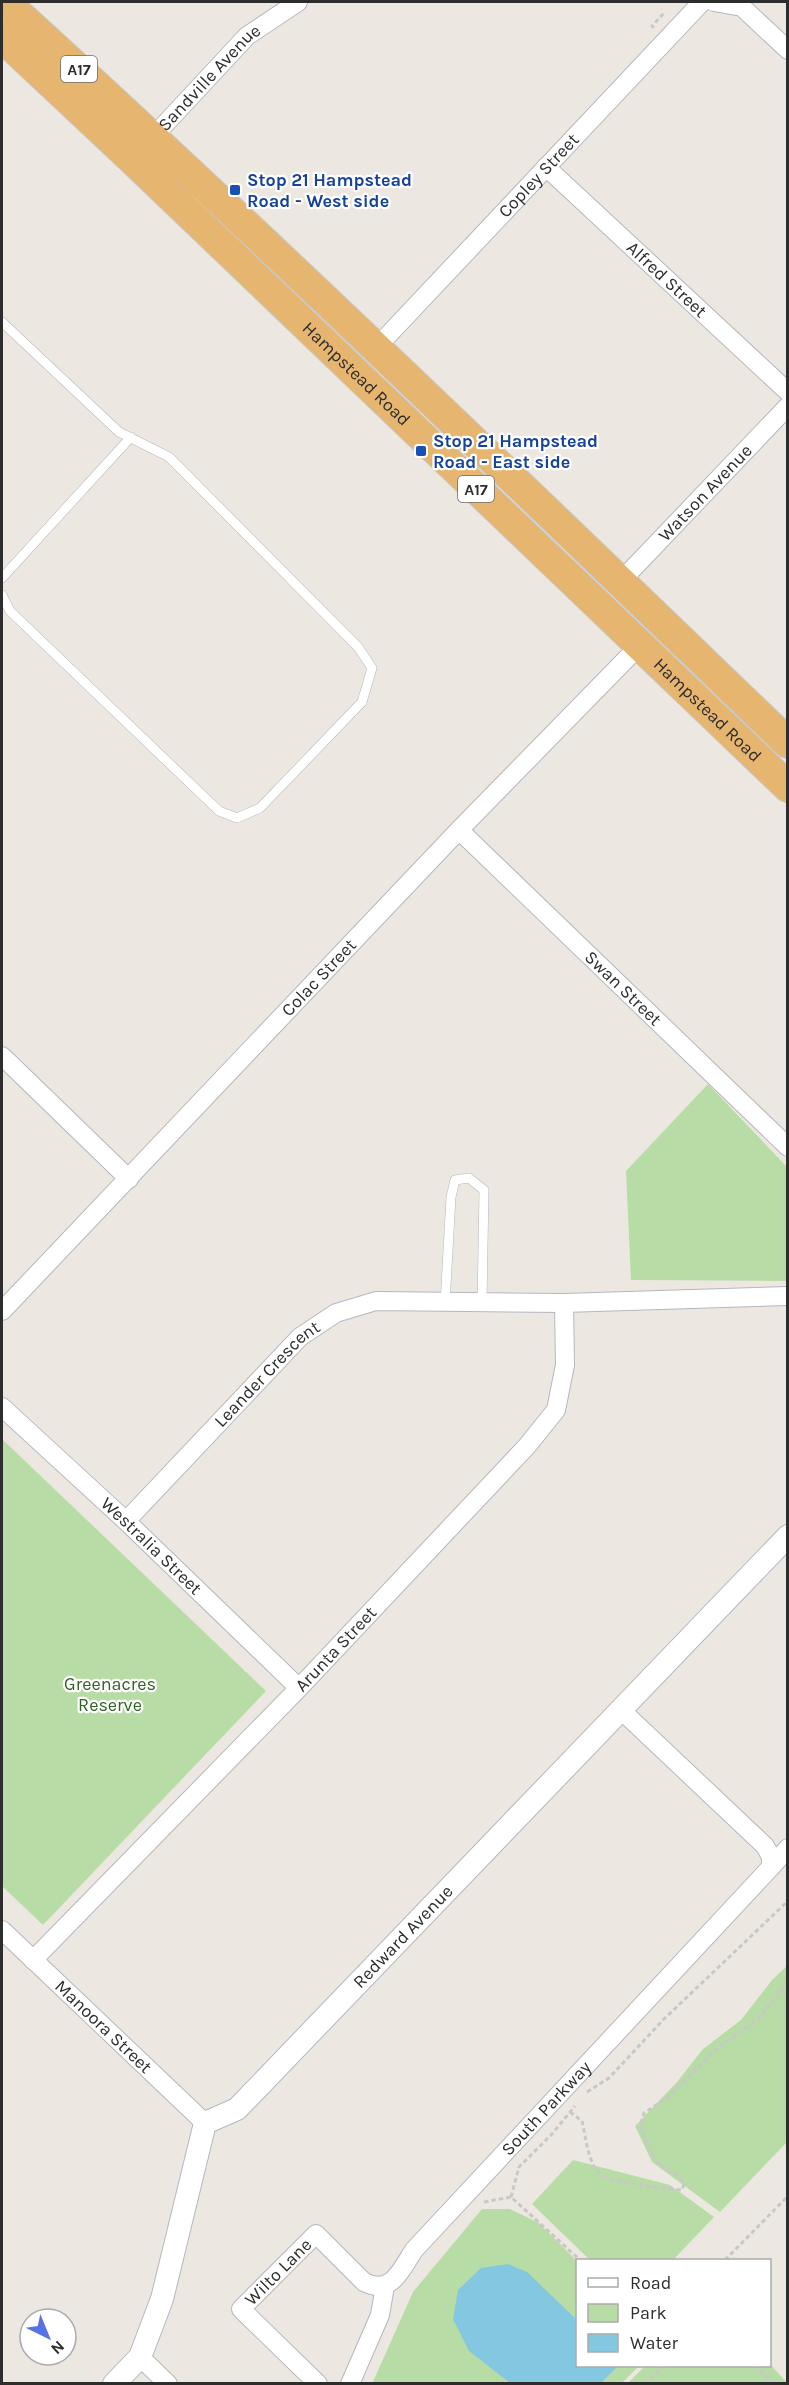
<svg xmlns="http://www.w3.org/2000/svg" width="789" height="2385" font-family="Karla,sans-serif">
<rect width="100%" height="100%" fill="#ece8e1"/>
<path fill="#b8dca5" d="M 708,1084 L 787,1167 L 787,1281 L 631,1280 L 626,1171 Z
M 2,1439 L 266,1691 L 43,1925 L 2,1886 Z
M 787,1966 L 787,2142 L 720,2212 L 652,2162 L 635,2126 L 677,2082 L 703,2049 L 741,2020 L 772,1980 Z
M 573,2160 L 670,2185 L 714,2217 L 673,2260 L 590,2260 L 532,2204 Z
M 482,2209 L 510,2209 L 539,2223 L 577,2261 L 578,2366 L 639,2366 L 622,2383 L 372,2384 L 413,2292 Z
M 770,2364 L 787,2383 L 628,2383 L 645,2366 Z"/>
<path fill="#83c8e0" d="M 508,2264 L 527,2272 L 577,2320 L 578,2366 L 618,2366 L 601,2383 L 510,2383 L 469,2351 L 453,2319 L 458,2290 L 481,2268 Z"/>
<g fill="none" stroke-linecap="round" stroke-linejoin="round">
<defs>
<path id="service" d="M 2,322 L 119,432 L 169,457 L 358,647 L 372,668 L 362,702 L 260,808 L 237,818 L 219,811 L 10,611 L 2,595
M 2,578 L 131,437
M 445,1303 L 451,1197 L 455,1180 L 469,1178 L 484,1190 L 482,1303"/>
<g id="minor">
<path d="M 714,2 L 742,7 L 788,50"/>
<path id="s1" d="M 153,137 L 247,36 L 298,2"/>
<path id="s2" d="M 546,167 L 788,392"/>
<path id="s3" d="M 376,348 L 702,2"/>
<path id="s4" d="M 621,581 L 788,406"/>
<path id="s5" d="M 459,830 L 788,1147"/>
<path d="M 2,1056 L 129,1179"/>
<path id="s6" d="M 2,1311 L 459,830 L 640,645"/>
<path id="s7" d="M 2,1407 L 126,1521 L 299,1688"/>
<path id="s8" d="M 126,1521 L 300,1337 L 336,1313 L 376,1301 L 564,1303 L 788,1296"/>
<path d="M 771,1867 L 788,1848"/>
<path id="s9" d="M 2,1930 L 205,2123"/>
<path id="s10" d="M 33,1960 L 299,1688 L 527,1446 L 556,1410 L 565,1365 L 564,1303"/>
<path d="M 140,2357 L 168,2384"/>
<path id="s11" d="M 318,2384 L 241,2309 L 316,2234 L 364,2282 C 391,2296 401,2270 414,2250 L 771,1867 L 771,1857 L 765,1846 L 620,1709"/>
<path d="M 350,2384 L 380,2315 L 385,2286"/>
</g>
<g id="tertiary">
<path id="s12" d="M 114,2384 L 140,2357 L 162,2299 L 205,2123 L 237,2109 L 788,1536"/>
</g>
<g id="trunk">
<path d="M 5,2 C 271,244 529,494 788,743"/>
<path id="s13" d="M 2,37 L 131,158 L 788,787"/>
</g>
</defs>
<use href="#service" stroke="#b5b7bf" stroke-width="10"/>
<use href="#minor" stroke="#b5b7bf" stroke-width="20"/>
<use href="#tertiary" stroke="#b5b7bf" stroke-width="24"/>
<use href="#trunk" stroke="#c8c8c8" stroke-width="32"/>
<path stroke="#c8c8c8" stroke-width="3" stroke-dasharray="4.5 3" stroke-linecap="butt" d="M 654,28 L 652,26 L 664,13
M 587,2092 L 609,2078 L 663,2020 L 788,1901
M 570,2112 L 582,2121 C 586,2137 587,2157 597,2171 C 605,2183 665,2189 682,2190 L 684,2184 C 679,2172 666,2171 658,2162 C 650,2153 646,2138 640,2127 L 644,2113 L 668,2097 L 714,2051 L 757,2020 L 788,1982
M 511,2197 L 519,2167 L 552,2134 L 575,2106
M 484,2202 L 511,2197 L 580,2260
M 725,2260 L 788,2196
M 755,2366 L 775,2384
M 645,2384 L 663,2366"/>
<use href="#service" stroke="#fff" stroke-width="9"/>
<use href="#minor" stroke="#fff" stroke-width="18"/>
<use href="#tertiary" stroke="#fff" stroke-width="22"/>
<use href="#trunk" stroke="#e6b570" stroke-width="30"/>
</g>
<g fill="#1a4fb4" stroke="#fff" stroke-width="2">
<rect x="229" y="184" width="12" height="12" rx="3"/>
<rect x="415" y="445" width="12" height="12" rx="3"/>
</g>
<g text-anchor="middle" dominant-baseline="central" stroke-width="4.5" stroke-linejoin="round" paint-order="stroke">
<g fill="#fff" stroke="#6c6c6c" stroke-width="1.5">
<rect x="61" y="56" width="36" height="26" rx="4.5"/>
<rect x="458" y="476" width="36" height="26" rx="4.5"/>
</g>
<g font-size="16" font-weight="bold" fill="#2d2d2d">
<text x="79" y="69">A17</text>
<text x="476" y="489">A17</text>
</g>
<g font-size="18" fill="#2d2d2d" stroke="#fff">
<text stroke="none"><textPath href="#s1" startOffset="82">Sandville Avenue</textPath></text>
<text stroke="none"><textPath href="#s3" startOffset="237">Copley Street</textPath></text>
<text stroke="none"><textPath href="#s2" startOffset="165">Alfred Street</textPath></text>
<text stroke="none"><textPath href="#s13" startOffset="489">Hampstead Road</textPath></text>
<text stroke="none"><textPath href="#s4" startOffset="122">Watson Avenue</textPath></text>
<text stroke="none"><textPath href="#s13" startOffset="975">Hampstead Road</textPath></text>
<text stroke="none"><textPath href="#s6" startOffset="460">Colac Street</textPath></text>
<text stroke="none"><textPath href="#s5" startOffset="228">Swan Street</textPath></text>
<text stroke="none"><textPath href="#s8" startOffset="204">Leander Crescent</textPath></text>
<text stroke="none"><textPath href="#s7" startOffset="204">Westralia Street</textPath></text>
<text stroke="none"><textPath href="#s10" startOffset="434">Arunta Street</textPath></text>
<text stroke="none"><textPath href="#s12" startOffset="555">Redward Avenue</textPath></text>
<text stroke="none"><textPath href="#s9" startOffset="140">Manoora Street</textPath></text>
<text stroke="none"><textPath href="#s11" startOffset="543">South Parkway</textPath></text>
<text stroke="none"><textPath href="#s11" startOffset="160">Wilto Lane</textPath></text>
</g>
<g font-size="18" font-weight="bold" fill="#164399" stroke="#fff" text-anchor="start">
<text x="247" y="180">Stop 21 Hampstead<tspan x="247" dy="21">Road - West side</tspan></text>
<text x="433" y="441">Stop 21 Hampstead<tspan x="433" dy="21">Road - East side</tspan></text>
</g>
<g font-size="18" fill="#326225" stroke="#fff">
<text x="110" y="1684">Greenacres<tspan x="110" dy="21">Reserve</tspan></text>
</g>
</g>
<rect width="789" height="2385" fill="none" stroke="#2d2d2d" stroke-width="6"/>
<rect x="576" y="2259" width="195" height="108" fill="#ffffff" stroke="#ababab" stroke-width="1.5"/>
<rect x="588" y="2278" width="30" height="9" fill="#ffffff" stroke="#ababab" stroke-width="1.5"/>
<text x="630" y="2289" font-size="18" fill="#2d2d2d">Road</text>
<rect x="588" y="2304" width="30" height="18" fill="#b8dca5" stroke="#ababab" stroke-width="1.5"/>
<text x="630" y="2319" font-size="18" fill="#2d2d2d">Park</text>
<rect x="588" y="2334" width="30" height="18" fill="#83c8e0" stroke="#ababab" stroke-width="1.5"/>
<text x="630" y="2349" font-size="18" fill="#2d2d2d">Water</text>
<g transform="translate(48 2337) rotate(137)"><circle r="28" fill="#ffffff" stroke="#ababab" stroke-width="1.5"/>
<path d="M0-4.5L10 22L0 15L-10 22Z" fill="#5772e4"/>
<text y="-9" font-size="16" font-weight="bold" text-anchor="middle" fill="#2d2d2d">N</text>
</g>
</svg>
